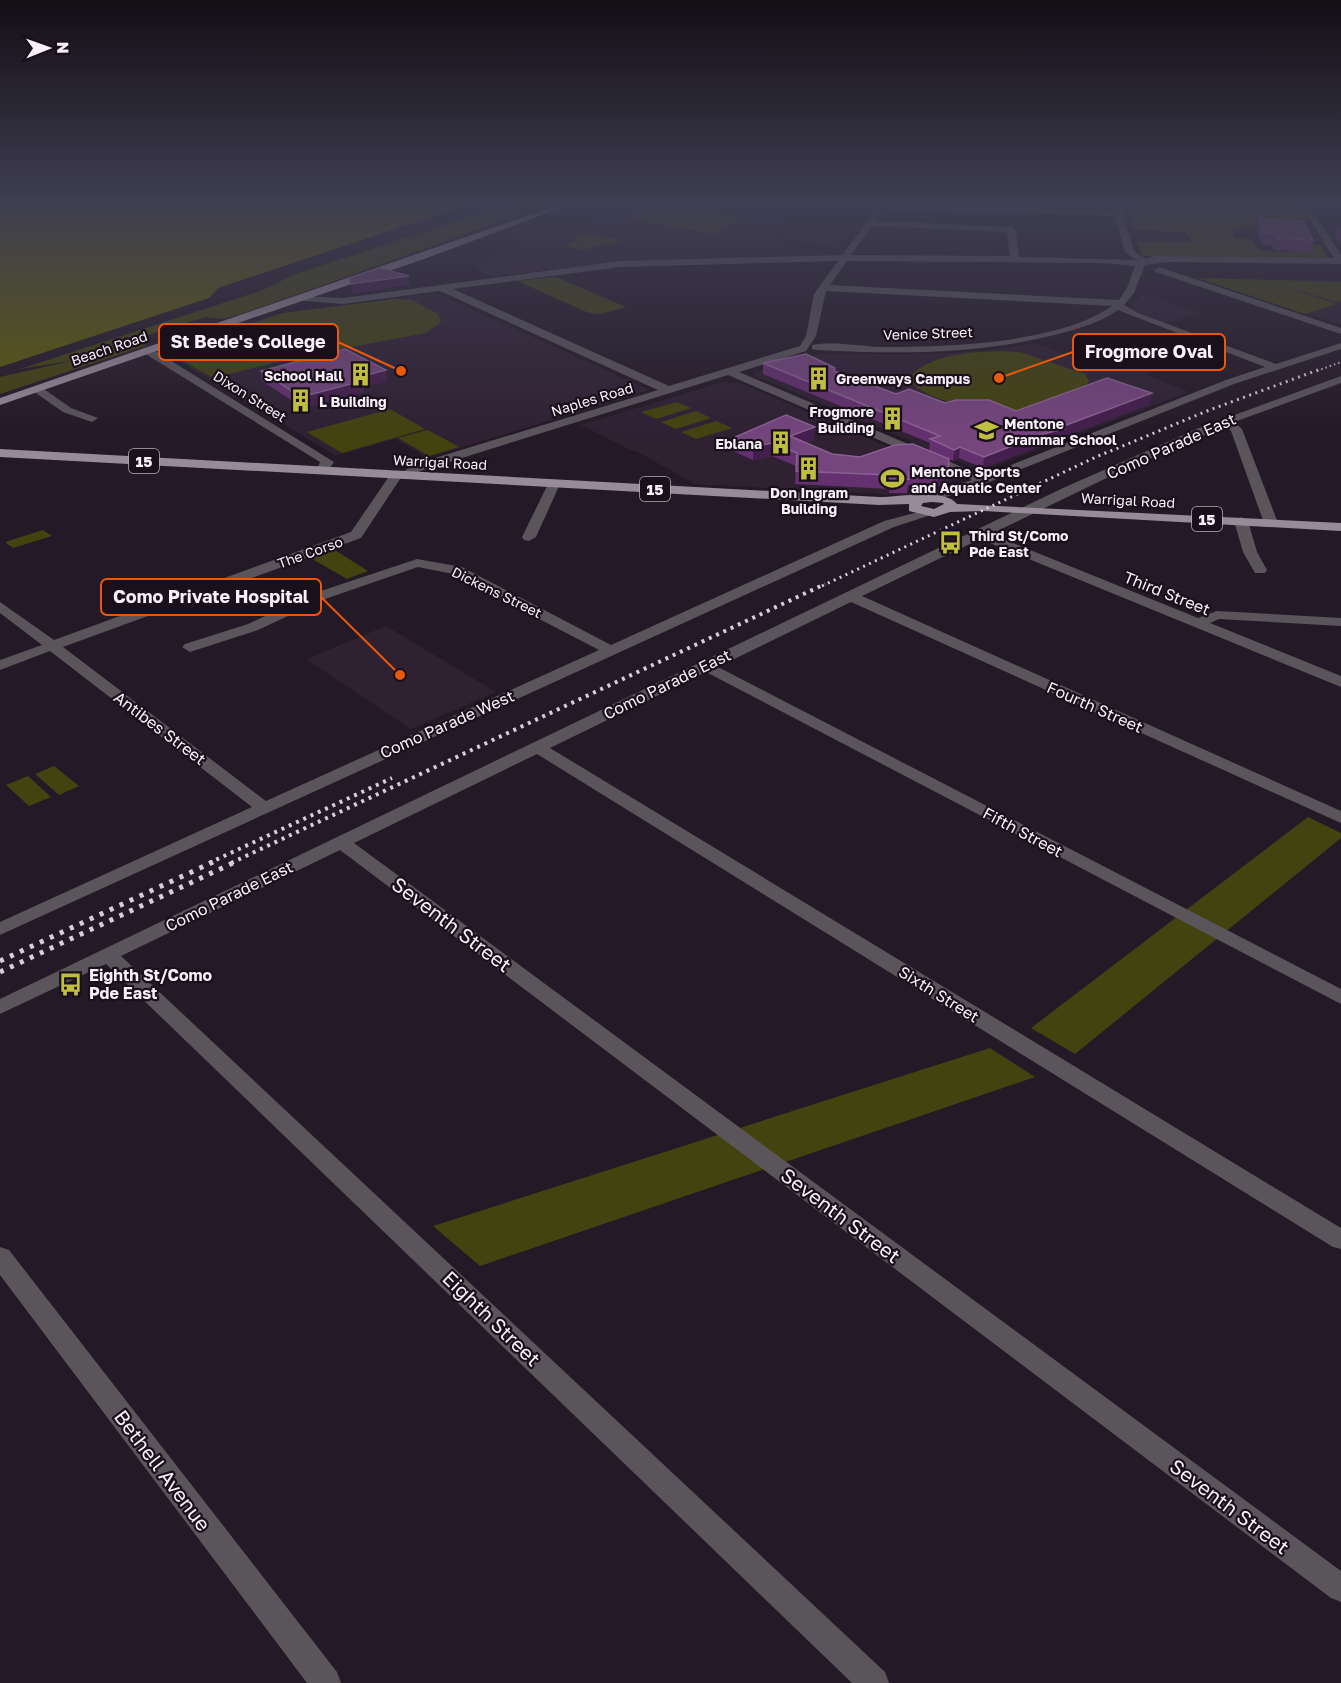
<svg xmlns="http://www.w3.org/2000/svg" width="1341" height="1683" font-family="'Golos Text',sans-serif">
<rect width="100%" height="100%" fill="#241926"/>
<path fill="#2f2032" d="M 628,204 L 680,204 L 851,232 L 840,248 L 782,238 L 771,242 L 834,255 L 616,261 L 491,277 L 474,267 L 527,243 L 495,236 L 527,224 L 554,229 L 578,227 Z
M 1204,278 L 1341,280 L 1341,325 L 1202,279 Z
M 435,293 L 649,390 L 427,458 L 395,439 L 336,456 L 164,352 L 276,314 Z
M 1144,293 L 1202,313 L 1164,324 L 1129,309 Z
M 1036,343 L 1088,364 L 1122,355 L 1158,369 L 1144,374 L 1189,392 L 981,471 L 753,375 L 754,372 L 821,354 L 932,354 L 993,350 Z
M 723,382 L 740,383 L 960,478 L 915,496 L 695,484 L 636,451 L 632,451 L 581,425 Z
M 386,626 L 496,692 L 411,729 L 306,659 Z"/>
<path fill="#43430f" d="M 509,204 L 551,204 L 244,313 L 223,319 L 205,317 L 148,335 L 143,338 L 148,339 L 133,341 L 105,352 L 133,343 L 148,345 L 0,394 L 0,377 L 75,360 L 20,369 L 263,290 L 295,274 Z
M 658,204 L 744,218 L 713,234 L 626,218 Z
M 1127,204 L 1297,204 L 1308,221 L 1259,222 L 1260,225 L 1232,228 L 1234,238 L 1251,239 L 1260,251 L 1312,252 L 1308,244 L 1321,245 L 1328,259 L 1143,256 L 1136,241 L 1192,242 L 1186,232 L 1134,230 Z
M 585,233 L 620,240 L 610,245 L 602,243 L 585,250 L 564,246 L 579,240 L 573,238 Z
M 556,277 L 626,307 L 600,314 L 589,313 L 517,281 Z
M 1197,278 L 1341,282 L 1341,301 L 1336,302 L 1274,283 L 1336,304 L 1305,314 Z
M 394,299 L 412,300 L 438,314 L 441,322 L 426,333 L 297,357 L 213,378 L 167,352 L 283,313 Z
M 1002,351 L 1020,352 L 1085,374 L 1089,381 L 1085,388 C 1065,395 1045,404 1024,409 C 995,415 931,404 911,382 L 913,373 C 938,353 971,352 1002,351 Z
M 677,402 L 691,408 L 656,419 L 641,412 Z
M 390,409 L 425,429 L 342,453 L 307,432 Z
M 696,411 L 711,418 L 676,429 L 661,422 Z
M 716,421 L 732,428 L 696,439 L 681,432 Z
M 427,430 L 428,430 L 459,447 L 429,456 L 398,438 Z
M 43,530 L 52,536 L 13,548 L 5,542 Z
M 330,547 L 368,571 L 347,579 L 307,556 Z
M 54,766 L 79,786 L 59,795 L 35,774 Z
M 28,776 L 51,797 L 29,806 L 6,785 Z
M 1308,817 L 1341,833 L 1341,838 L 1075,1054 L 1031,1028 Z
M 990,1048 L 1035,1077 L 480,1266 L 433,1226 Z"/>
<path fill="#5e5c06" d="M 0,204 L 470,204 L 218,288 L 209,298 L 0,367 Z"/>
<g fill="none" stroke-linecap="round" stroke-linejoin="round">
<path fill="#5a545b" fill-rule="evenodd" d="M 826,204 L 914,204 L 1114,211 L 1112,204 L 1120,204 L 1134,251 L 1146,259 L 1153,256 L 1334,258 L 1300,204 L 1308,204 L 1341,255 L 1341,264 L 1168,262 L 1145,265 L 1134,293 L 1124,305 L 1138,313 L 1276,364 L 1341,343 L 1341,349 L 1234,384 L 972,489 L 928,502 L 923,501 L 923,495 L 972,480 L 728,375 L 420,471 L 411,478 L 402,476 L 361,538 L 63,647 L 266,801 L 599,650 L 453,574 L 418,567 L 322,600 L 258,630 L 190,652 L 182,647 L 185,644 L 248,624 L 312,594 L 417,559 L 462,567 L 611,645 L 884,521 L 930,509 L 937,513 L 894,527 L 0,935 L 0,922 L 252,807 L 50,651 L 0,670 L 0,660 L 42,645 L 0,613 L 0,602 L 54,640 L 351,532 L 392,472 L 401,474 L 412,465 L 658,390 L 440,291 L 343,304 L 304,301 L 300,300 L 300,296 L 343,298 L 620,261 L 842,255 L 875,212 L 879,215 L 875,221 L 1012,227 L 1016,232 L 1019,257 L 1136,260 L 1125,252 L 1115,216 L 830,207 ZM 872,226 L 1007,232 L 1010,256 L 851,255 ZM 838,261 L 814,294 L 806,336 L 800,346 L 669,386 L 453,289 L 620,267 ZM 847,261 L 1103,263 L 1135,266 L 1127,288 L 1119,300 L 830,285 ZM 826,291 L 1112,306 C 1057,344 946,347 881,347 C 859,346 833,341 812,345 L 812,349 L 816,350 C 895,354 972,355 1050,336 C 1074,330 1098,324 1118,310 L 1265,367 L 1226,380 L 983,476 L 739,372 L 806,351 L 816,336 Z
M 1159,267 L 1341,328 L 1341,334 L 1156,272 L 1154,270 Z
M 144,349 L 152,349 L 334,462 L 326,474 L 318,474 L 316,471 L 320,462 L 144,353 Z
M 1341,376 L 1341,383 L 1234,422 L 1242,429 L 1278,523 L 1276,526 L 1266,526 L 1264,523 L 1231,431 L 1225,426 L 1117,473 L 991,534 L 1198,618 L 1217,611 L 1341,618 L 1341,626 L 1219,619 L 1210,623 L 1341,676 L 1341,687 L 980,539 L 862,596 L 1341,811 L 1341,823 L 851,602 L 718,667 L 1341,989 L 1341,1004 L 706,672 L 550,748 L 1341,1228 L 1341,1249 L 1333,1247 L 537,754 L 354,843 L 1341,1571 L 1341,1602 L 1331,1598 L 340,850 L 121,956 L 885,1672 L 889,1683 L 852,1683 L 106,964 L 0,1014 L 0,999 L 1063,488 L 1199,428 Z
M 33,387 L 41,387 L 71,408 L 98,418 L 92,422 L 63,412 L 33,391 Z
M 554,480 L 560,484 L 536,537 L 529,541 L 524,540 L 522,537 L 548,484 Z
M 1241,517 L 1248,521 L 1257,552 L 1267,570 L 1265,573 L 1255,573 L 1243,552 L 1234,521 Z
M 0,1247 L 9,1250 L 337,1672 L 341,1683 L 307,1683 L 0,1275 Z"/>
<path fill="#978b99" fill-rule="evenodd" d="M 561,204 L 572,204 L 424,259 L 0,405 L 0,398 Z
M 0,449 L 879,497 C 899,497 945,488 957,504 L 1341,523 L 1341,531 L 984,511 L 950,512 L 934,517 L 909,511 L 909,504 L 879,505 L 0,457 ZM 932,502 L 943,503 L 944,504 L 934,509 L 921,506 L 923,503 Z"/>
<path stroke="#d6cfd8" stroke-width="2" stroke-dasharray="1.5 3" stroke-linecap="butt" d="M 1317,371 L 1341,362"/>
<path stroke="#d6cfd8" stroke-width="3" stroke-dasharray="2 4.5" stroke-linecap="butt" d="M 822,586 L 1096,457 L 1212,409 L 1321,369"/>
<path stroke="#d6cfd8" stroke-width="4" stroke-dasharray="3 5" stroke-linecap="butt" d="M 209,863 L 392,778
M 231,863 L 825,584"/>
<path stroke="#d6cfd8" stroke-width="5" stroke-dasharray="4 7" stroke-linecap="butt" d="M 0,961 L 213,862
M 0,972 L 235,862"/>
</g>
<path fill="#65306f" d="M 1259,219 L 1313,240 L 1311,252 L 1274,250 L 1272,245 L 1263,245 L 1257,231 Z
M 1337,227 L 1341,227 L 1341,244 L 1335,236 Z
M 763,363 L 834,371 L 896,394 L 945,403 L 1016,411 L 1150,404 L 1063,437 L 1063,440 L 1042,445 L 983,468 L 959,458 L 953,461 L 949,459 L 947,483 L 937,487 L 908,485 L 907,493 L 889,493 L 889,489 L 795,484 L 796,466 L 772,456 L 753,460 L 733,451 L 733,438 L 814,440 L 806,443 L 832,454 L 860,457 L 929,450 L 930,443 L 763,374 Z
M 261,371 L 387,381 L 363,387 L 364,392 L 303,408 L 262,381 Z"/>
<path fill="#441e4c" d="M 409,276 L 409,285 L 352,294 L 351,284 Z
M 386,370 L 387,381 L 363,387 L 364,392 L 303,408 L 301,397 L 356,378 Z
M 1152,393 L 1150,404 L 1063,437 L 1063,440 L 1042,445 L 983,468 L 984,457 Z
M 815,427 L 814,440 L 790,449 L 790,436 Z
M 772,443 L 772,456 L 753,460 L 753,447 Z
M 960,447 L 959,458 L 953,461 L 954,450 Z
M 948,470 L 947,483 L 937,487 L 938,474 Z"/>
<path fill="#75457e" stroke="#896091" stroke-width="1.5" d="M 1259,219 L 1303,221 L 1313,240 L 1277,238 L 1274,233 L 1265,233 Z
M 380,268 L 409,276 L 351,284 L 349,278 Z
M 345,349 L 386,370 L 356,378 L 362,381 L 301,397 L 261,371 Z
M 806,354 L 835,368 L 834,371 L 896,394 L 909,389 L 945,403 L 956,400 L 989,400 L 1016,411 L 1107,378 L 1152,393 L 1061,427 L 1064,429 L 1043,434 L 984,457 L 960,447 L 954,450 L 930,439 L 940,436 L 763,363 Z
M 786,415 L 815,427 L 790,436 L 832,454 L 860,457 L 895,445 L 913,444 L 949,459 L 948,470 L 938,474 L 909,472 L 909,479 L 903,480 L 890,479 L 890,475 L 796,471 L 797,453 L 772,443 L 753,447 L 733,438 Z"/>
<linearGradient id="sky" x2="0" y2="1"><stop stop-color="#140e15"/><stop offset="0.46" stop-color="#3f3e52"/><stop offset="1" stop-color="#3f3e52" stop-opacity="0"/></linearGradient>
<rect width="1341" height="439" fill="url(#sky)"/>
<defs>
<symbol id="building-bare" viewBox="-9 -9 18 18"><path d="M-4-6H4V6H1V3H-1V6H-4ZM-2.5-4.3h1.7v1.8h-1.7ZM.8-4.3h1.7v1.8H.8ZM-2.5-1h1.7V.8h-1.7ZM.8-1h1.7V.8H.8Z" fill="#c0be41" stroke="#1a101c" stroke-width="2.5" paint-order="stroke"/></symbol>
<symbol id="school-bare" viewBox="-9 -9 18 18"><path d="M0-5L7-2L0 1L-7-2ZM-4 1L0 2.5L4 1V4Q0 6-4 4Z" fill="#c0be41" stroke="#1a101c" stroke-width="2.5" paint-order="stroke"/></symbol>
<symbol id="stadium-bare" viewBox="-9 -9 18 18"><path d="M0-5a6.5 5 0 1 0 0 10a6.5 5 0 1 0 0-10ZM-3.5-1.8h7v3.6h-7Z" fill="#c0be41" stroke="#1a101c" stroke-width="2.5" paint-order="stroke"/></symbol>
<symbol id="bus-bare" viewBox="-9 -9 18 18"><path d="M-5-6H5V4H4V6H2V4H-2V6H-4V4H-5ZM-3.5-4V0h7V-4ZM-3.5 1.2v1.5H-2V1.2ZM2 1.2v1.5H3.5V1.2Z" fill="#c0be41" stroke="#1a101c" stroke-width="2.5" paint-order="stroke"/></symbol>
</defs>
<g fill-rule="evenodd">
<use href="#building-bare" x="344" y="358" width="33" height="33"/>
<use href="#building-bare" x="802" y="362" width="33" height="33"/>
<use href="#building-bare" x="284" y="384" width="33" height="33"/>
<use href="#building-bare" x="876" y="402" width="33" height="33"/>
<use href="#school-bare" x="970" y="414" width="33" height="33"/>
<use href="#building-bare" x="764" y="426" width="33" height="33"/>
<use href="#building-bare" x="792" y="452" width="33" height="33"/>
<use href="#stadium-bare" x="876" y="462" width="33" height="33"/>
<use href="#bus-bare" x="934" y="526" width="33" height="33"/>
<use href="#bus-bare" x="54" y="968" width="33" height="33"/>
</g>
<g text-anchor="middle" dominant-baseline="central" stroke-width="4.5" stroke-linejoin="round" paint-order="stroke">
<g font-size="14" fill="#f7f0f9" stroke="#1a101c">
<text transform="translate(928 333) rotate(-2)">Venice Street</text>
<text transform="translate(109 348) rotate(-19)">Beach Road</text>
<text transform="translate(250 396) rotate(32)">Dixon Street</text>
<text transform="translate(592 399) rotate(-17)">Naples Road</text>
<text transform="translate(440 462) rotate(3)">Warrigal Road</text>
<text transform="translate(1128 500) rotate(3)">Warrigal Road</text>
<text transform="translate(310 552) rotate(-20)">The Corso</text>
<text transform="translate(497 592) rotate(26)">Dickens Street</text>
</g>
<g font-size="14" font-weight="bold" fill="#f7f0f9" stroke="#1a101c" text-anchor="start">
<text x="343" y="375" text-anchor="end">School Hall</text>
<text x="836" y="378">Greenways Campus</text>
<text x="319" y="401">L Building</text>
<text x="874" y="411" text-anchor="end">Frogmore<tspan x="874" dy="16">Building</tspan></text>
<text x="1004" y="423">Mentone<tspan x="1004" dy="16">Grammar School</tspan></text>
<text x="762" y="443" text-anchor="end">Eblana</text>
<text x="911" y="471">Mentone Sports<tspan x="911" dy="16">and Aquatic Center</tspan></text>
<text x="809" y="492" text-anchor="middle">Don Ingram<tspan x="809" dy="16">Building</tspan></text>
<text x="969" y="535">Third St/Como<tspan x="969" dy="16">Pde East</tspan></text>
</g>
<g fill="#1a101c" stroke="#b5adb7" stroke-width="1.5">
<rect x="129" y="449" width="30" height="24" rx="4.5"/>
<rect x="640" y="477" width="30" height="24" rx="4.5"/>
<rect x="1192" y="507" width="30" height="24" rx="4.5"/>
</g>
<g font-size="15" font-weight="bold" fill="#f7f0f9">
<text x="144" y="461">15</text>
<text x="655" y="489">15</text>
<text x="1207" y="519">15</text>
</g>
<g font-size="16" fill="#f7f0f9" stroke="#1a101c">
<text transform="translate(1171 446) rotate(-24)">Como Parade East</text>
<text transform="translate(1167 593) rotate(22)">Third Street</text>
<text transform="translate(667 684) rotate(-26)">Como Parade East</text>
<text transform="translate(1095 707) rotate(24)">Fourth Street</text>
<text transform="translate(447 724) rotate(-24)">Como Parade West</text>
<text transform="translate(160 728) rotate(37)">Antibes Street</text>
<text transform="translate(1023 832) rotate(28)">Fifth Street</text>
<text transform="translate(229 896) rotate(-26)">Como Parade East</text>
<text transform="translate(939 994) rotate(32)">Sixth Street</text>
</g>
<g font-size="16" font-weight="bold" fill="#f7f0f9" stroke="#1a101c" text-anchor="start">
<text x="89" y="975">Eighth St/Como<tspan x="89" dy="18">Pde East</tspan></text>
</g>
<g font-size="20" fill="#f7f0f9" stroke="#1a101c">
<text transform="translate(452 924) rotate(37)">Seventh Street</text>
<text transform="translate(841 1215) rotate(37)">Seventh Street</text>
<text transform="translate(492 1318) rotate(44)">Eighth Street</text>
<text transform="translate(163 1470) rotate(53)">Bethell Avenue</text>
<text transform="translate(1230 1506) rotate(37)">Seventh Street</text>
</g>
</g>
<path fill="none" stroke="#e8590c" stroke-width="2" d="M401 371L338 342M999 378L1073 352M400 675L321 597"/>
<g fill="#e8590c" stroke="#1a101c" stroke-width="2">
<circle cx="401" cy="371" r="6"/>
<circle cx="999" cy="378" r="6"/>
<circle cx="400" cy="675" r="6"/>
</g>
<g fill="#1a101c" stroke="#e8590c" stroke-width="2">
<rect x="159" y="324" width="179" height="36" rx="6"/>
<rect x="1073" y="334" width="152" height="36" rx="6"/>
<rect x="101" y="579" width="220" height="36" rx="6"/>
</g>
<g font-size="18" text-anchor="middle" font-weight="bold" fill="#f7f0f9">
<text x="248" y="348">St Bede's College</text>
<text x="1149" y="358">Frogmore Oval</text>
<text x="211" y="603">Como Private Hospital</text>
</g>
<g transform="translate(48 48) rotate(89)" stroke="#1a101c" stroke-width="4.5" paint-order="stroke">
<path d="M0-4.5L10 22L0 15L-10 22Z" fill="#f7f0f9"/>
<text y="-9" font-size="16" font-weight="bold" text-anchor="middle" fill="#f7f0f9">N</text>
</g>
</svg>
